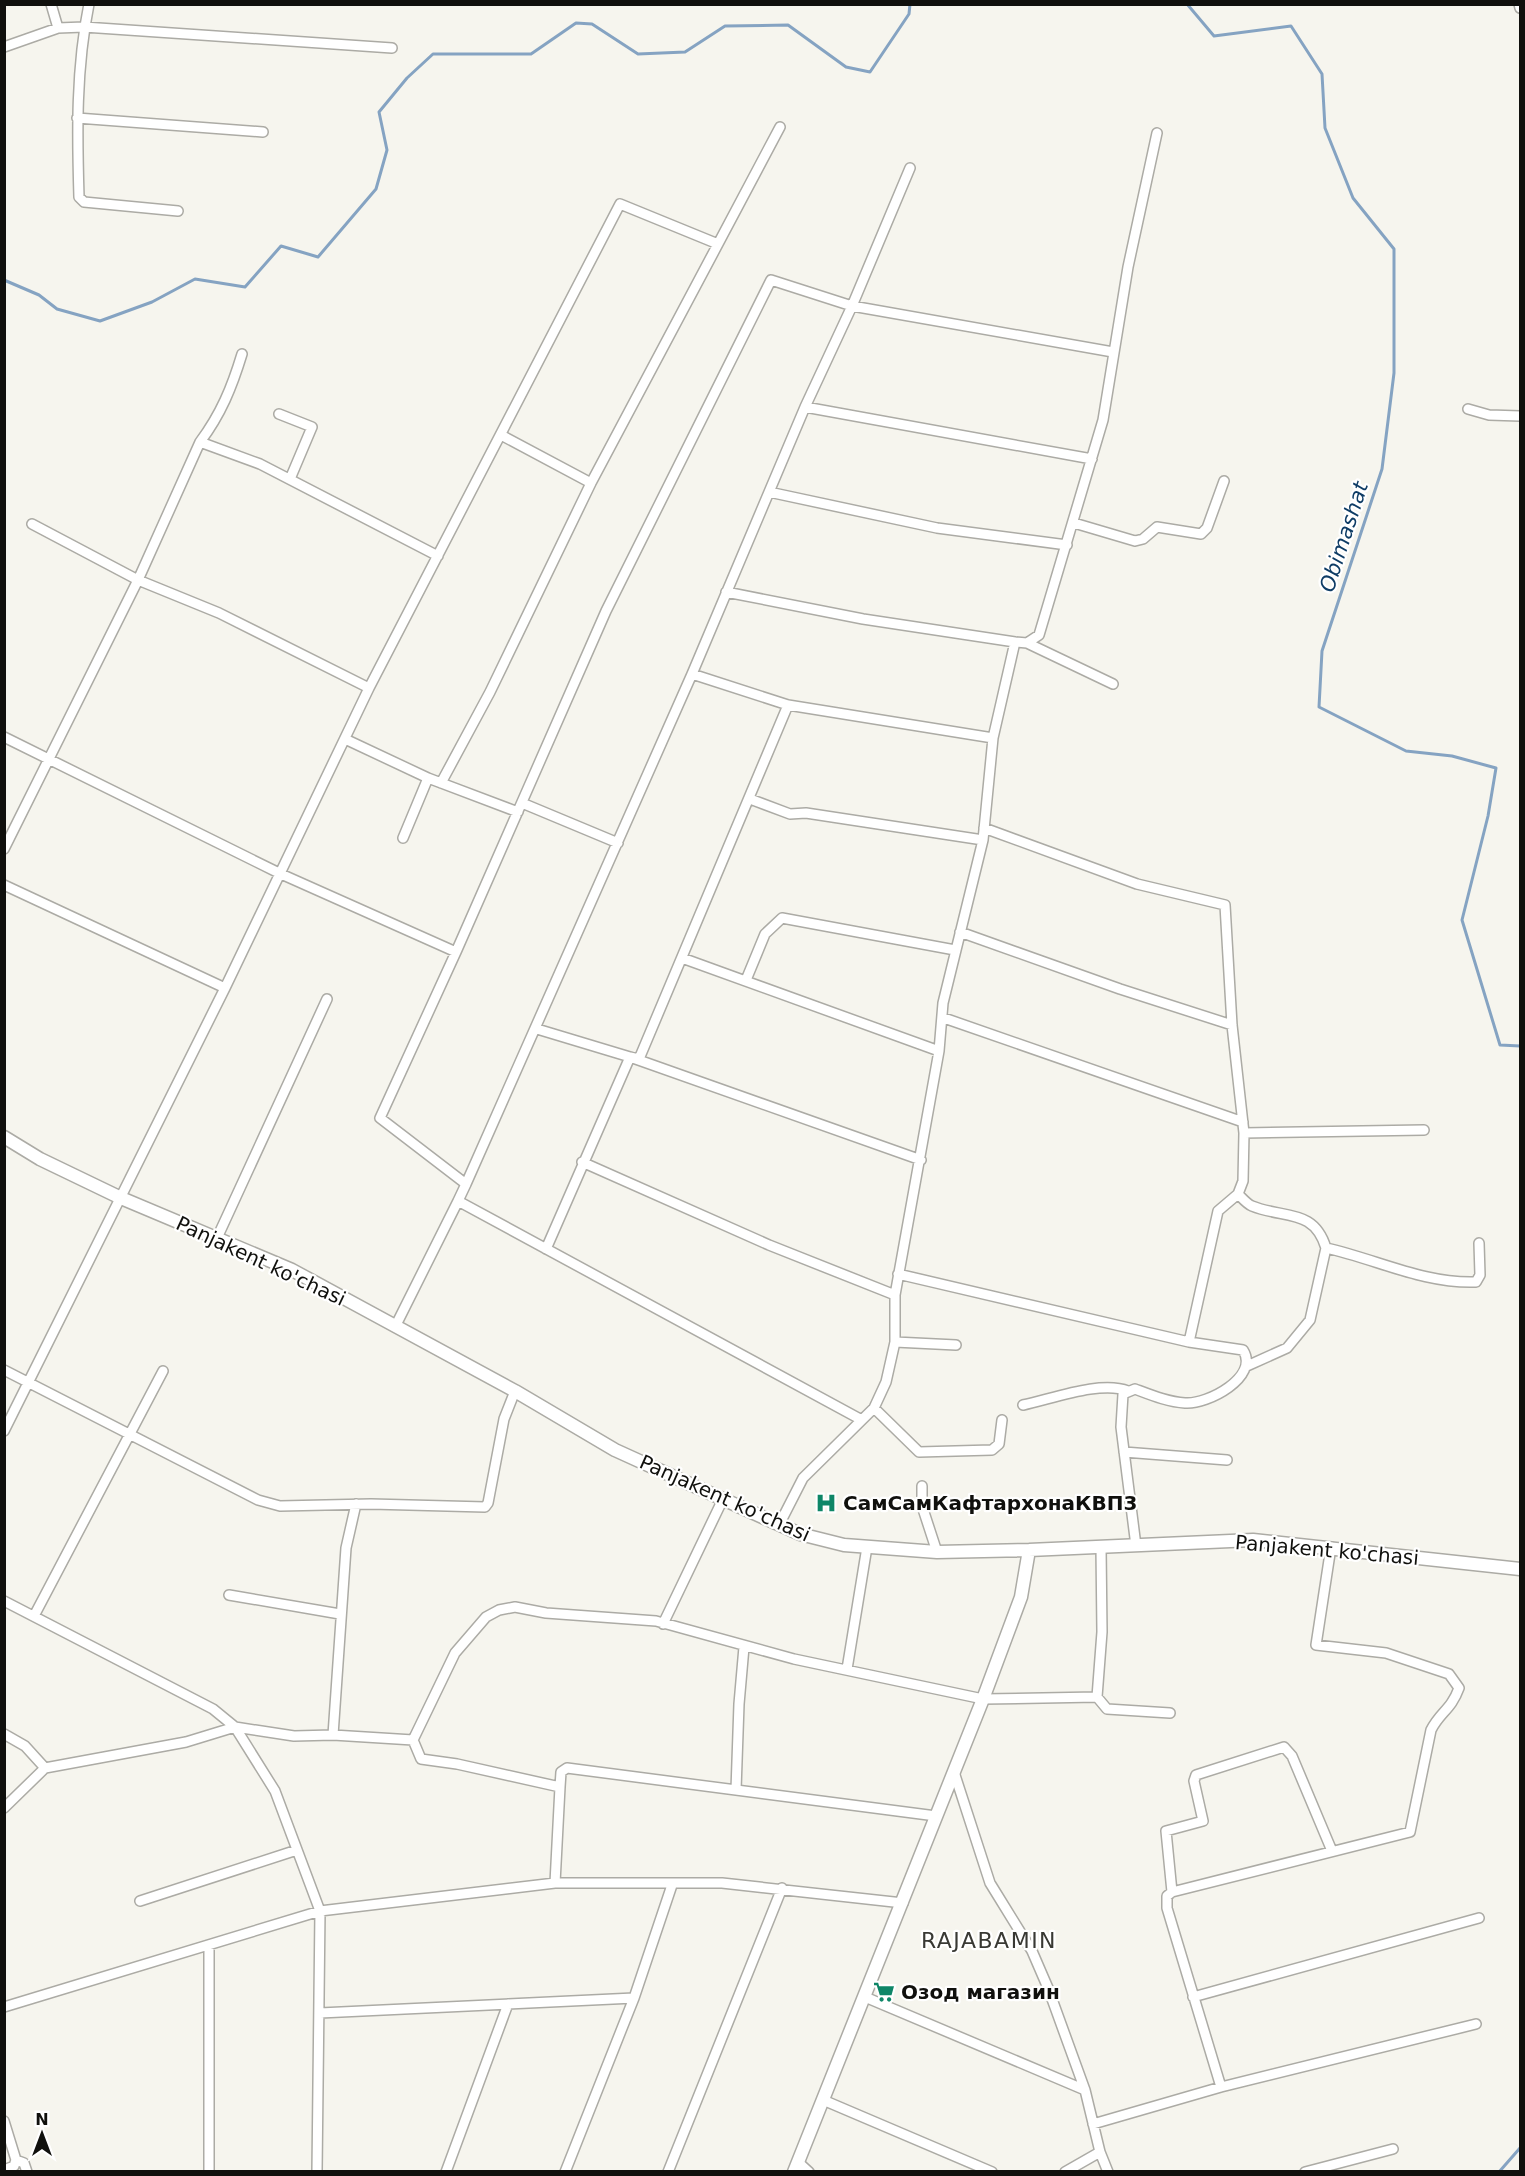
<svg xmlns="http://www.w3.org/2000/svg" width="1525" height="2176" font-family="'DejaVu Sans',sans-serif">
<rect width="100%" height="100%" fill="#f6f5ee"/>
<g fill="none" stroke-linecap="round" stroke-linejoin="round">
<path stroke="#85a3c2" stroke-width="3" d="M 1187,4 L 1214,36 L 1291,26 L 1322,74 L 1325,128 L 1353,198 L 1394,249 L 1394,373 L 1382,469 L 1322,651 L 1319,707 L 1406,751 L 1452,756 L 1496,768 L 1488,816 L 1462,920 L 1500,1045 L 1520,1046
M 4,280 L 39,295 L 57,309 L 100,321 L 152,302 L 195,279 L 245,287 L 281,246 L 318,257 L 376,189 L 387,150 L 379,112 L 407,78 L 433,54 L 531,54 L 576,23 L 592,24 L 638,54 L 685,52 L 725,26 L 788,25 L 846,67 L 870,72 L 909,14 L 910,4
M 1499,2172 L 1520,2148"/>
<defs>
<path id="minor" d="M 51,4 L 58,28
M 89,4 C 76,68 77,133 79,197 L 84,202 L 178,211
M 1519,4 L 1520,8
M 4,47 L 58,28 L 84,27 L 392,48
M 77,118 L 263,132
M 718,244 L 780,127
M 805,407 L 852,306 L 910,168
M 1468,409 L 1489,415 L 1520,416
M 279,414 L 312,427 L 290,479
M 501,435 L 591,483
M 200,442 C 221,414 232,387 242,354
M 769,492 L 937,528 L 1067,545
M 1074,523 L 1135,541 L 1143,539 L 1157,527 L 1201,534 L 1207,528 L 1224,481
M 726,592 L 863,619 L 1015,642 L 1027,643 L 1039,635 L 1103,420 L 1128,267 L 1157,133
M 1027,643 L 1113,684
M 692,674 L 788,705 L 993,738
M 369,688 L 620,204 L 718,244 L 591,483 L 490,692 L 441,783
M 4,737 L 281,874 L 456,952 L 380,1118 L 466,1184 L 458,1201 L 860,1419
M 345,739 L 428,778 L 518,812
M 750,799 L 790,814 L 806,813 L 983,840
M 522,803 L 618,843
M 403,838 L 428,778
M 4,849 L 138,580 L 200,442 L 260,464 L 438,556
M 4,885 L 225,988
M 960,932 L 1120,989 L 1232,1025
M 456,952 L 606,611 L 771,280 L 852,306 L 1113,352
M 682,958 L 939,1051
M 746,980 L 765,934 L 782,918 L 955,950
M 944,1018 L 1243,1122
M 537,1029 L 630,1057 L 921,1160
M 1244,1133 L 1424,1130
M 582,1162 L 769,1245 L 895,1295
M 466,1184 L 692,674 L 805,407 L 1092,459
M 1238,1194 C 1242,1198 1247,1204 1252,1206 C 1284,1219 1314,1208 1326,1248 L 1310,1320 L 1287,1348 L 1247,1366
M 217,1238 L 327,999
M 1326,1248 C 1376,1259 1424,1284 1476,1282 L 1480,1275 L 1479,1243
M 546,1249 L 630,1057 L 639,1059 L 788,705
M 898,1274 L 1189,1342 L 1218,1211 L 1238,1194 L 1243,1181 L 1244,1133 L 1232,1025 L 1225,905 L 1137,884 L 984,828
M 395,1327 L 458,1201
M 895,1342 L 956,1345
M 4,1370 L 258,1500 L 280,1506 L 371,1504 L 485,1507 L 488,1503 L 504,1419 L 515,1391
M 1023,1405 C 1052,1399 1101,1380 1128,1391
M 874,1408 L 919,1452 L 992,1450 L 999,1444 L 1002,1420
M 4,1431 L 225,988 L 369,688 L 219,613 L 138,580 L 32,524
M 1124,1452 L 1227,1460
M 922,1486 L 922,1506 L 937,1552
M 779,1525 L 803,1478 L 874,1408 L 886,1382 L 895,1342 L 895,1295 L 939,1051 L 943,1003 L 983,840 L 993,738 L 1015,642
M 1136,1546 L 1121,1427 L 1123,1394 L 1135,1389 C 1151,1395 1168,1402 1185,1403 C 1207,1405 1260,1377 1243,1350 L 1189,1342
M 229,1595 L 340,1614
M 4,1601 L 213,1709 L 235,1727 L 275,1791 L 320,1911 L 317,2172
M 34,1616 L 163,1371
M 663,1624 L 723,1499
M 847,1669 L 867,1547
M 1097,1697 L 1107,1709 L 1170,1713
M 4,1734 L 25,1746 L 45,1768
M 333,1735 L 346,1548 L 356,1504
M 413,1740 L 421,1759 L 457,1764 L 560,1787 L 561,1772 L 567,1768 L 936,1816
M 954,1772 L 990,1883 L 1032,1951 L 1048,1988 L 1085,2090 L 1100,2152 L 1108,2172
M 736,1790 L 739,1704 L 744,1647
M 4,1808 L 45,1768 L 186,1742 L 235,1727 L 294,1736 L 333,1735 L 413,1740 L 455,1653 L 486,1617 L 499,1610 L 515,1607 L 546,1613 L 656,1621 L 794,1659 L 983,1699 L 1097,1697 L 1102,1632 L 1101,1548
M 555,1883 L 560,1787
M 1172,1892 L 1410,1832 L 1431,1730 C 1440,1712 1451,1710 1459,1688 L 1449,1674 L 1386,1653 L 1316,1645 L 1331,1547
M 140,1901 L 297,1850
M 865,1997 L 1085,2090
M 1193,1997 L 1479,1918
M 4,2007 L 320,1911 L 555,1883 L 722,1883 L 903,1903
M 320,2013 L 634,1998
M 1221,2087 L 1167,1908 L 1167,1896 L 1172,1892 L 1166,1831 L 1203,1821 L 1194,1781 L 1196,1775 L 1284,1747 L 1292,1756 L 1332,1851
M 823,2100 L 992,2172
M 4,2121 L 16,2160 L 14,2166 L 4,2170
M 1093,2124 L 1221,2087 L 1476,2024
M 16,2160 L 24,2163 L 27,2172
M 798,2162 L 809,2172
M 209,2172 L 209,1945
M 446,2172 L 508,2004
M 565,2172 L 634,1998 L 672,1885
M 668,2172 L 782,1888
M 1065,2172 L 1100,2152
M 1305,2172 L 1393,2149"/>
<path id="major" d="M 4,1137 L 40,1159 L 121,1198 L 292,1270 L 515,1391 L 615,1450 L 800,1534 L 844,1545 L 937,1552 L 1029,1550 L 1253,1540 L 1520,1569
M 794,2172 L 983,1699 L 1021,1597 L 1029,1550"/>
</defs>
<use href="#minor" stroke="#acaba5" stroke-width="12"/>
<use href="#major" stroke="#acaba5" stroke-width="15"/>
<use href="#minor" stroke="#fff" stroke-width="9"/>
<use href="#major" stroke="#fff" stroke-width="12"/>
</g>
<defs>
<symbol id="hospital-bare" viewBox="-9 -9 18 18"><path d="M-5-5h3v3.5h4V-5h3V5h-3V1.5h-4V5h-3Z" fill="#0e8667" stroke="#fff" stroke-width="2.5" paint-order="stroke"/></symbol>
<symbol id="supermarket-bare" viewBox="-9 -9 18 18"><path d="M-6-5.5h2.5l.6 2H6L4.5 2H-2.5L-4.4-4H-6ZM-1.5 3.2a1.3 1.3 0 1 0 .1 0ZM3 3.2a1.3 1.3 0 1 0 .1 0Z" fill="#0e8667" stroke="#fff" stroke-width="2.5" paint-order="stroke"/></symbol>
</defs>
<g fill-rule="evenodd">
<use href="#hospital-bare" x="811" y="1488" width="30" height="30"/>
<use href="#supermarket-bare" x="869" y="1977" width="30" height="30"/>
</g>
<g text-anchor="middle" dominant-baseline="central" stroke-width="4.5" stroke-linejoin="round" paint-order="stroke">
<g font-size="20" fill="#10100d" stroke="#fff">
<text transform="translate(261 1261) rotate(25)">Panjakent ko'chasi</text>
<text transform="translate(725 1498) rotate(24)">Panjakent ko'chasi</text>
<text transform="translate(1327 1550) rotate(5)">Panjakent ko'chasi</text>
</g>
<g font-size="20" font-weight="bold" fill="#10100d" stroke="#fff" text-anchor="start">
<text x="843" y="1503">СамСамКафтархонаКВП3</text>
<text x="901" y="1992">Озод магазин</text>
</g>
<g font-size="21" font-style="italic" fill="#0e3c65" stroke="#fff">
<text transform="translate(1344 537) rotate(-72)">Obimashat</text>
</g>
<g font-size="22" letter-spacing="1.5" fill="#393934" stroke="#fff">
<text x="989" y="1940">RAJABAMIN</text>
</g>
</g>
<rect width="1525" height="2176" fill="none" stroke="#10100d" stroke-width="12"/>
<g transform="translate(42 2134)" stroke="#ffffff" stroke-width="4.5" paint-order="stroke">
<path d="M0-4.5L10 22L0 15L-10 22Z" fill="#10100d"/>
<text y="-9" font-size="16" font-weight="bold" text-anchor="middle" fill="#10100d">N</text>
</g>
</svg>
